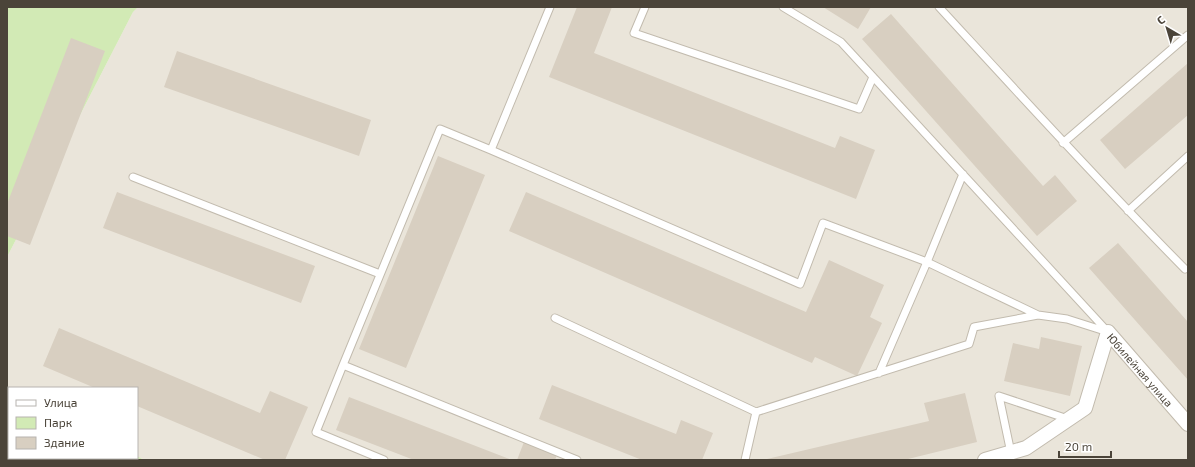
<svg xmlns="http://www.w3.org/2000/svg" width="1195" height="467" font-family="'Exo 2',sans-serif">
<rect width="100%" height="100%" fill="#f6f3ec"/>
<path fill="#eae5da" d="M 138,7 L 1188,7 L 1188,460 L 144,460 L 137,456 L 137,388 L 9,388 L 9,391 L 7,390 L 7,257 L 133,12 Z"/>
<path fill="#d2eab5" d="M 7,7 L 138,7 L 133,12 L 7,257 Z
M 7,390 L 9,391 L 9,458 L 137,458 L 137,456 L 144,460 L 7,460 Z"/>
<path fill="#d8cfc1" d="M 577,7 L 612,7 L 594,53 L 835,148 L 840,136 L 875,150 L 856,199 L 549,77 Z
M 823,7 L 871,7 L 858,29 Z
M 891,14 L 1043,186 L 1055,175 L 1077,201 L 1037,236 L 862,39 Z
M 71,38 L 105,51 L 30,245 L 7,236 L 7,204 Z
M 177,51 L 371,120 L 359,156 L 164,87 Z
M 1188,63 L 1188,115 L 1125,169 L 1100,140 Z
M 438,156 L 485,175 L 406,368 L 359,349 Z
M 117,192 L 315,266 L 301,303 L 103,228 Z
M 526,192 L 806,312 L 829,260 L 884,285 L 870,317 L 882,323 L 857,376 L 815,357 L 812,363 L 509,231 Z
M 1118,243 L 1188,322 L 1188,380 L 1089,268 Z
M 59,328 L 260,413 L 270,391 L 308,407 L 285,460 L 265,460 L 137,406 L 137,388 L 95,388 L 43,366 Z
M 1041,337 L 1082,346 L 1070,396 L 1004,381 L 1013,343 L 1039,349 Z
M 552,385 L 676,434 L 681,420 L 713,433 L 702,460 L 642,460 L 539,419 Z
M 965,393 L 977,442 L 904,460 L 767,460 L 767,459 L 929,421 L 924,403 Z
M 349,397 L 512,460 L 414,460 L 336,430 Z
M 524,442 L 557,455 L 555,460 L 517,460 Z"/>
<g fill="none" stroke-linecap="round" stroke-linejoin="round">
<defs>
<path id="service" d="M 645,7 L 634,33 L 859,109 L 873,77
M 783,7 L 841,42 L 1108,332
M 939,7 C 1020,95 1101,184 1185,269
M 1063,143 L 1188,35
M 491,150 L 800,284 L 823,223 L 927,262 L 1038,315
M 133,177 L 380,274
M 1128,211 L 1188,156
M 555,318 L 756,412
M 343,365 L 440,129 L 491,150 L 550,7
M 879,373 L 927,262 L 963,174
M 1011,453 L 999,396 L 1068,419
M 384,460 L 316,432 L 343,365 L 577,460
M 745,460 L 756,412 L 969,344 L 974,327 L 1038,315 L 1067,319 L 1108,332"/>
<g id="minor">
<path id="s1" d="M 985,460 L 1026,448 L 1085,408 L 1108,332 L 1188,424"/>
</g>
</defs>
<use href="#service" stroke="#c2bbae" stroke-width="9"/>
<use href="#minor" stroke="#c2bbae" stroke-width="16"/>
<use href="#service" stroke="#fff" stroke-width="7"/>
<use href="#minor" stroke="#fff" stroke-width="14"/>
</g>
<g text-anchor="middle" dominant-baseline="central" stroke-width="3" stroke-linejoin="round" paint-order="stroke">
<g font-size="11" fill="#4b4439" stroke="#fff">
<text stroke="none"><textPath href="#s1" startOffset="243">Юбилейная улица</textPath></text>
</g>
</g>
<rect width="1195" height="467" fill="none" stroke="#4b4439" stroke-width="16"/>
<rect x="8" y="387" width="130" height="72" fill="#ffffff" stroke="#b7b4b0"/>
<rect x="16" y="400" width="20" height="6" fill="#ffffff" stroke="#b7b4b0"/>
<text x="44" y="407" font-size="12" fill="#4b4439">Улица</text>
<rect x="16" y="417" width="20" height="12" fill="#d2eab5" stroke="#b7b4b0"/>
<text x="44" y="427" font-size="12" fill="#4b4439">Парк</text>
<rect x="16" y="437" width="20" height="12" fill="#d8cfc1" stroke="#b7b4b0"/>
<text x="44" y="447" font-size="12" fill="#4b4439">Здание</text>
<g transform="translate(1167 28) rotate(322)" stroke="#ffffff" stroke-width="3" paint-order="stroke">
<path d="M0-3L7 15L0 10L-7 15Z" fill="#4b4439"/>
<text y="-6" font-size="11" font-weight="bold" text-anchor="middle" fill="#4b4439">С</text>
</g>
<path d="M1059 451v6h52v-6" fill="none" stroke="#4b4439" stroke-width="2"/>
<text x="1065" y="451" font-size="12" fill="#4b4439" stroke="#ffffff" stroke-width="3" paint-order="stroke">20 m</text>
</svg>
